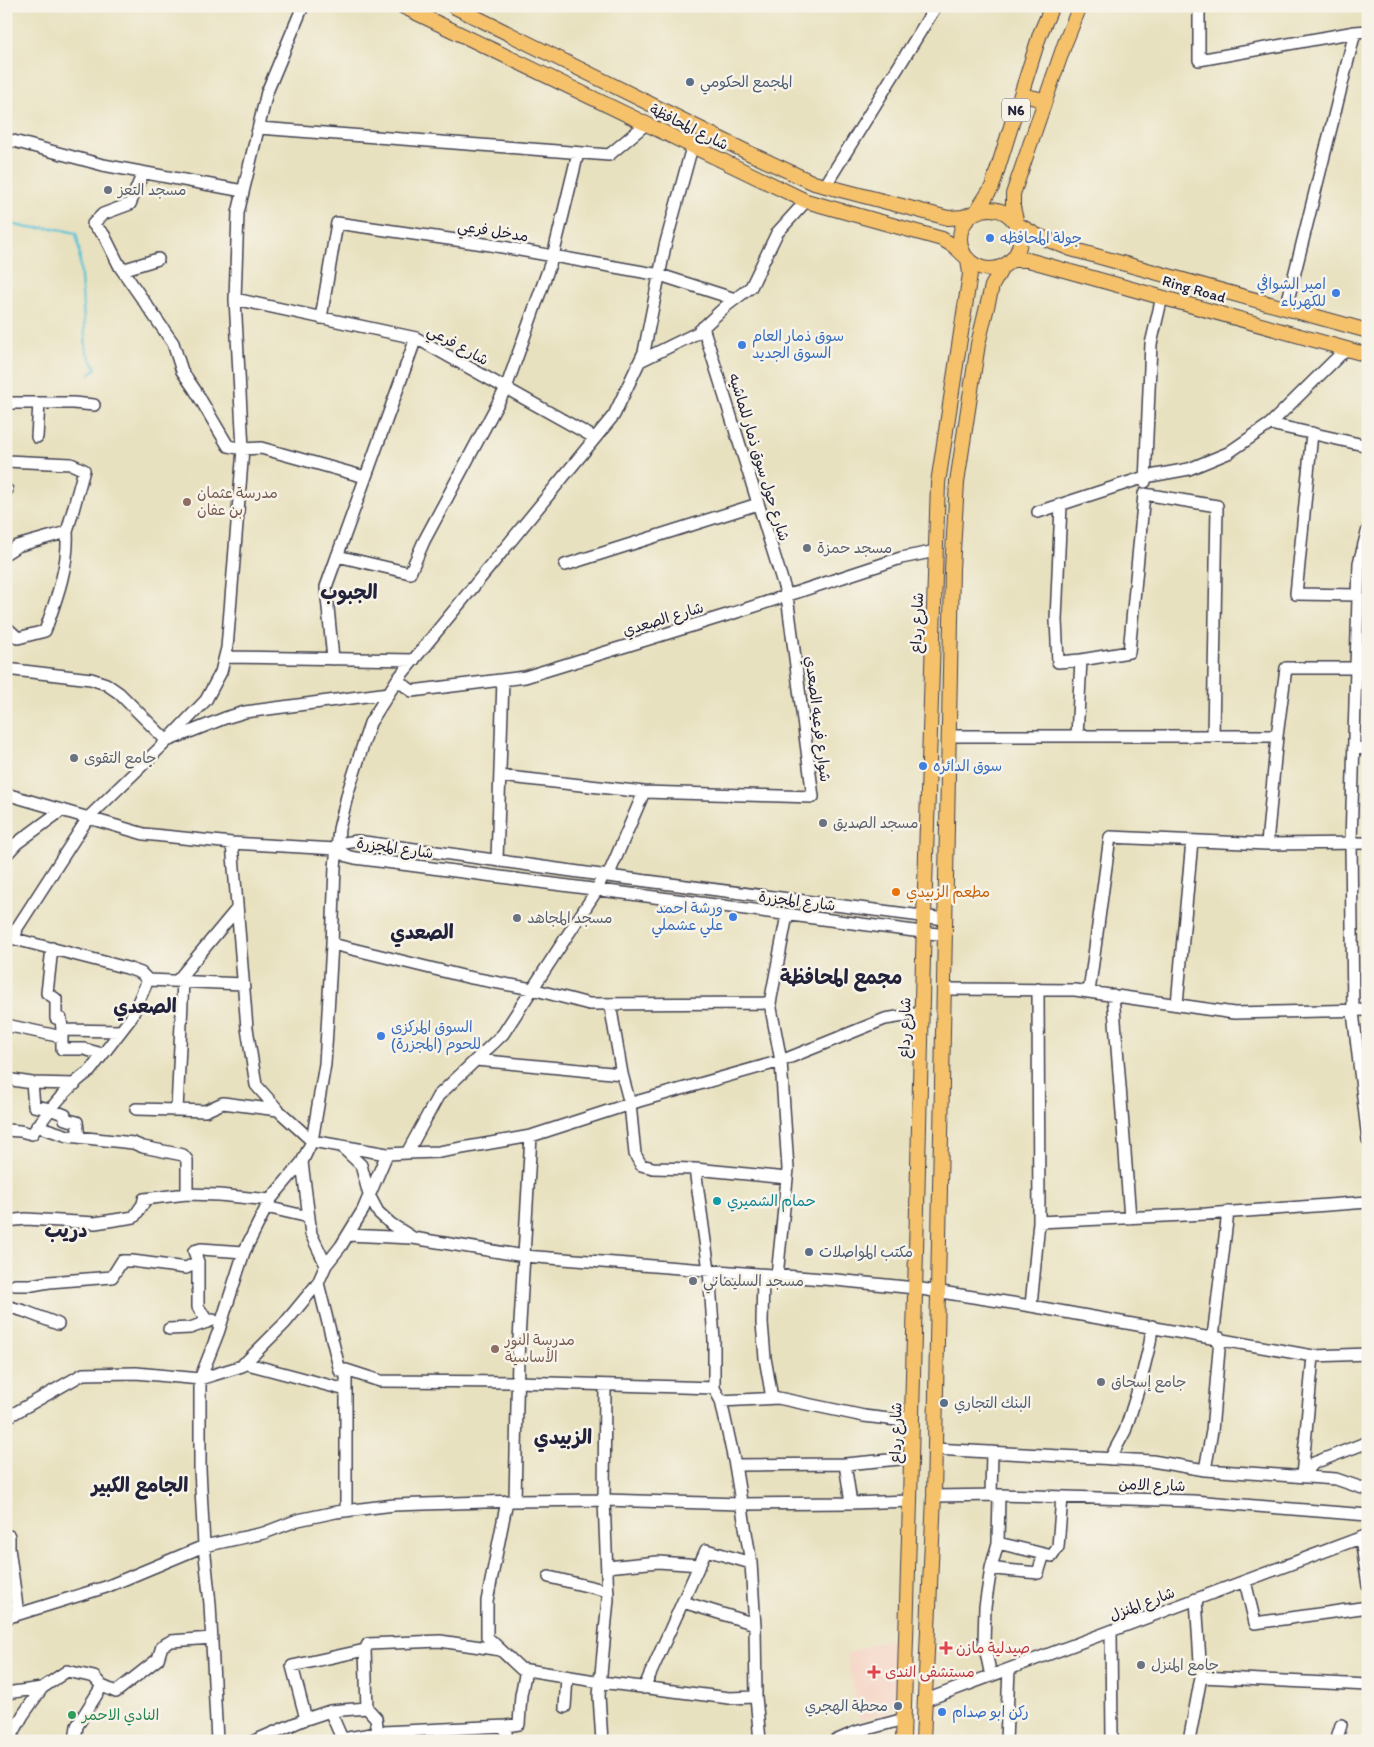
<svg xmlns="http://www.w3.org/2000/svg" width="1374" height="1747" font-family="Itim,'Playpen Sans Arabic',sans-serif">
<rect width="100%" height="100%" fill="#f7f3e8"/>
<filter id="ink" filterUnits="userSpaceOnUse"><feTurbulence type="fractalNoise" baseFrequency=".02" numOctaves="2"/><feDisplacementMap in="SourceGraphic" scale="10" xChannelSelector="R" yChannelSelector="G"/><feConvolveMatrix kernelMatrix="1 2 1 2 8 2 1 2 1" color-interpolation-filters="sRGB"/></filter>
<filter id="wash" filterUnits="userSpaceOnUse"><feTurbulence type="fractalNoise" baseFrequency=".0096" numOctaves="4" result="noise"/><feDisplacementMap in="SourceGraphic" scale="20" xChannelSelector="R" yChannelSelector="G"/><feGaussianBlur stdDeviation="1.12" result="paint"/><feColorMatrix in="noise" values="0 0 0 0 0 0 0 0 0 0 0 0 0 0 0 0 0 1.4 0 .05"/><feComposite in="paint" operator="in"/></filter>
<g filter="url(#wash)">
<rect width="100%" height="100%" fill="#e8e1bf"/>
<path fill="#f5d2c2" d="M 899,1639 L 897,1695 L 889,1713 L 859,1720 L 847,1654 L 879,1642 Z"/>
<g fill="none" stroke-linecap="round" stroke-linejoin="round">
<path stroke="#5ac3d6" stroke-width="2.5" d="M 6,223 L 29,228 L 53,228 L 76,233 L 79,248 L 86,350 L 96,368 L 90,374"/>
</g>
</g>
<g filter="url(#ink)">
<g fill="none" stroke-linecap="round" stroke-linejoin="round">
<defs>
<path id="minor" d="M 1199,6 L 1199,60 L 1355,32
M 259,128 L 609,155 L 646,124
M 6,139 L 103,165 L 243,191
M 143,173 L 130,204 L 103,214 L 93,224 L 104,235 L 120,267 L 173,343 L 182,371 L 195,390 L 228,446 L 243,449 L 261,448 L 365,477
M 825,186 L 936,6
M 122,270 L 158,259
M 235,299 L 416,338 L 595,438
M 1286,308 L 1355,32 L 1368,31
M 321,318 L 337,223 L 491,245 L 660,275 L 735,299
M 1346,349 L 1270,424 L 1368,446
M 640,361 L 697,333 L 726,306 L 751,287 L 777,233 L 806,201
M 6,403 L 73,403 L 94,405
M 1312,433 L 1296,594 L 1358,595
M 37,437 L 39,403
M 6,461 L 71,464 L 84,470 L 67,532 L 17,546 L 6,553
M 1145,482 L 1151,344 L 1162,297
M 6,490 L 7,490
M 1061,505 L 1056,620 L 1058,662 L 1081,660
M 1038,512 L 1145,477 L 1189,469 L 1228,453 L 1270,424
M 1368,529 L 1359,563 L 1351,843 L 1353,1012 L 1368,1140
M 337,556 L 410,573 L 424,541 L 506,388 L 553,256 L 578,153
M 565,565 L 758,504
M 6,627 L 18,638 L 45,631 C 56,600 69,566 67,532
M 225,657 L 414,660
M 333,659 L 326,587 L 416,338
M 6,669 L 91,679 L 106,684 L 119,693 L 167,741 L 225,718 L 245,712 L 389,693
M 397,680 L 412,691 L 525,677 L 740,611 L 901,558 L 936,551
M 948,736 L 1277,736 L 1267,844
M 1077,736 L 1081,660 L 1129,652 L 1144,494 L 1217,506 L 1213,736
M 1277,736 L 1286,668 L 1368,668
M 1354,748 L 1368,749
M 500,776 L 644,792 L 813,797 L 787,596 L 703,327
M 6,794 L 144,834 L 232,843 L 336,849
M 232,843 L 247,1028 L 256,1085 L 278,1110 L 312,1141 L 387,1154
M 336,849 L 344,843 L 357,841 L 608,876 L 945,919
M 336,849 L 347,856 L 355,858 L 945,935
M 6,855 L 17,843 L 62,810
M 497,860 L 503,680
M 608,876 L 644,792
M 332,944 L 467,977 L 532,989 L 589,1004 L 770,1003
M 52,948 L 47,993 L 56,999 L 56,1018 L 61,1019 L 62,1030 L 121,1031
M 148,980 L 141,973 L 127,968 L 15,939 L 17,928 L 88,818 L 167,741 L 206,700 L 221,672 L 227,648 L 243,449 L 235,299 L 238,213 L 267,92 L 303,6
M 177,981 L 236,910
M 183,981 L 177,1110 L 205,1111 L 223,1103 L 278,1110
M 944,989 L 1075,990 L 1234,1013 L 1368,1010
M 1089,992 L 1110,837 L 1267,844 L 1368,843
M 1113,995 L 1130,1218
M 1177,1004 L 1192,841
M 6,1025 L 62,1037
M 62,1030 L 62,1049 L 84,1049 L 102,1054
M 476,1060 L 622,1074 L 610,1004
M 622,1074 L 630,1104 L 635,1154 L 641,1165 L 653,1168 L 695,1169 L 787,1178
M 6,1079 L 32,1083 L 34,1106 L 50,1109 L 65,1115 L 65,1119 L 77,1122 L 79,1137
M 32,1083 L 75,1084
M 136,1109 L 177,1110
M 37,1126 L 68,1136 L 133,1143 L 143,1147 L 183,1155 L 187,1160 L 187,1194
M 6,1130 L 20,1131 L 32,1134 C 48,1112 66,1087 90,1071 L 131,1018 L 148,980 L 243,984
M 342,1147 L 361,1165 L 369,1195 L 378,1212 L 391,1224 L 413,1238 L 524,1256 L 836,1280 L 915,1288 L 1031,1306 L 1313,1356 L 1368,1354
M 407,1153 L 439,1152 L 531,1136 L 639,1101 L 781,1061 L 885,1019 L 922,1013
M 302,1162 L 311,1234 L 326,1265
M 695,1169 L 709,1270 L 714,1340 L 714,1388
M 266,1207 L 309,1217
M 6,1221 L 26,1219 L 95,1223 L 134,1217 L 143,1204 L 144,1199 L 187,1194 L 219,1195 L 270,1200
M 1039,1222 L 1206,1214 L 1368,1202
M 348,1235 L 411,1238
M 198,1262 L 198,1307 L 208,1322
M 763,1275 L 762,1323 L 765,1358 L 772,1398
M 777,1276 L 788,1169 L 781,1061 L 770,1003 L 787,915
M 318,1283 L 340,1371 L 346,1370 L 380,1381 L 517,1382 L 714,1388 L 721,1401 L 778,1398 L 864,1416 L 897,1420 L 912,1416
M 15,1285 L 32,1285 L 49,1282 L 112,1277 L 122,1261 L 132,1261 L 186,1268 L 198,1262 L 194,1251 L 201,1249 L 244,1252
M 6,1306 L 24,1311 L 58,1324
M 1031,1306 L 1039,1222 L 1038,989
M 169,1329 L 190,1328 L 213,1320
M 1213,1337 L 1228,1212
M 244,1363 L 346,1390
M 721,1401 L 735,1465 L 751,1563 L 755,1627 L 756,1697 L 760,1741
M 6,1418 L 83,1374 L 136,1373 L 200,1379 L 242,1366 L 285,1323 L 318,1283 L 326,1265 L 341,1246 L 363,1210 L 387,1154 L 407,1153 L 438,1096 L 503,1034 L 597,890 L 603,875
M 935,1449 L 1152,1461 L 1205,1470 L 1336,1479 L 1368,1490
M 1110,1459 L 1125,1431 L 1140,1384 L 1150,1343 L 1152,1326
M 845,1464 L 851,1503
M 735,1465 L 845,1464 L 911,1458
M 1205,1470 L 1212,1431 L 1220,1338
M 1302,1476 L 1313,1356
M 1302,1476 L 1314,1463 L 1368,1442
M 991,1495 L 992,1452
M 999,1495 L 998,1543 L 991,1568 C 1007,1571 1022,1571 1038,1573 L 1044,1554
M 934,1496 L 999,1495 L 1193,1501 L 1368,1515
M 507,1501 L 487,1601 L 487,1637 L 521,1669 L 601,1682 L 729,1698 L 756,1697
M 515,1501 L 518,1357 L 531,1136
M 346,1511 L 346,1370
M 9,1536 L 9,1548 L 18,1614
M 1361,1538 L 1368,1586
M 998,1543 L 1052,1556 L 1058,1547 L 1062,1497
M 607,1567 L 658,1562 L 700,1565
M 991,1568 L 985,1607 L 984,1643 L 991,1676
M 549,1577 L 608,1591
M 1245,1581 L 1255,1623 L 1368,1607
M 1196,1599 L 1201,1677 L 1368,1685
M 683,1602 L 755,1624
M 6,1618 L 106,1587 L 204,1546 L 264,1533 L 298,1520 L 336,1512 L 394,1505 L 515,1501 L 604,1500 L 740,1504 L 851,1503 L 910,1501
M 1111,1631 L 1112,1741
M 365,1650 L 368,1644 L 440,1641 L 501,1650
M 644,1688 L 706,1550 L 751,1563
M 6,1693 L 42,1688
M 926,1700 L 1368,1535
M 565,1707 L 567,1677
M 367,1708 L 376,1718 L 378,1733
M 306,1719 L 292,1666 L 365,1650 L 367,1708 L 330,1711
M 506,1726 L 519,1724 L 521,1695 L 526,1670
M 342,1739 L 383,1732 L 506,1726 L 506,1741
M 9,1741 L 23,1715 L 42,1688 L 67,1671 L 94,1677 L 102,1686
M 75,1741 L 77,1726 L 102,1686 L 116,1692 L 158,1659 L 162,1646 L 171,1641 L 212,1638
M 217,1741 L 210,1604 L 204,1546 L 200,1469 L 200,1379 L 218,1333 L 244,1252 L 270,1200 L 302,1162 L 312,1141 L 325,1064 L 332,944 L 335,867 L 339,829 L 348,792 L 370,723 L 397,680 L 614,415 L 644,352 L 665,246 L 692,147
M 254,1741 L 303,1720 L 330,1711 L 343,1741
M 602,1741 L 599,1696 L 608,1599 L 604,1500 L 605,1386
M 835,1741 L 856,1732 L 904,1719
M 1006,1741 L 1009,1669
M 1189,1741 L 1201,1677
M 1336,1741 L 1341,1725"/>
<path id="major" d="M 402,6 L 806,201 L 942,239 L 954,246 L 968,259 L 970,274 L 938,483 L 924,917 L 910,1501 L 903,1741
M 453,6 L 751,154 L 814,183 L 948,218 L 963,217 L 976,212 L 992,187 L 1040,34 L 1052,6
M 1080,6 L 1065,43 L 1013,194 L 1013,207 L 1017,224 L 1036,235 L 1071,249 L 1368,331
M 1021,95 L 1045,100
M960 239a30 30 0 1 1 60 0a30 30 0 1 1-60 0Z
M 1011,260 L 1028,260 L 1046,265 L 1368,355
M 923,1741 L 934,1496 L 952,569 L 957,482 L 978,344 L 992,286 L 1003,266"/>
</defs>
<use href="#minor" stroke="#403f4f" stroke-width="14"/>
<use href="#major" stroke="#403f4f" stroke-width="16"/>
<use href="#minor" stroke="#fff" stroke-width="11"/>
<use href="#major" stroke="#f5c16b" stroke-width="14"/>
</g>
</g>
<g fill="#5c6f8a" stroke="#f7f3e8" stroke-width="2">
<circle cx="690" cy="82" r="5"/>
<circle cx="809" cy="1252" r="5"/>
<circle cx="944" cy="1403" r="5"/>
<circle cx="898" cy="1706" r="5"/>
</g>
<g fill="#6b7280" stroke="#f7f3e8" stroke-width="2">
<circle cx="108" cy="190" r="5"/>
<circle cx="807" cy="548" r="5"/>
<circle cx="74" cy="758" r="5"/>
<circle cx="823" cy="823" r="5"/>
<circle cx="517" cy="918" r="5"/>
<circle cx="693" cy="1281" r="5"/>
<circle cx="1101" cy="1382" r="5"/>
<circle cx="1141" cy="1665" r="5"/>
</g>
<g fill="#3f7fe0" stroke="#f7f3e8" stroke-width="2">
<circle cx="990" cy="238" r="5"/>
<circle cx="1336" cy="293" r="5"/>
<circle cx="742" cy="345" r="5"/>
<circle cx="923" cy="766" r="5"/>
<circle cx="733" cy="917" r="5"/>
<circle cx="381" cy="1036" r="5"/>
<circle cx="942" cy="1712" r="5"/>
</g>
<g fill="#8d6e63" stroke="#f7f3e8" stroke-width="2">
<circle cx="187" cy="502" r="5"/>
<circle cx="495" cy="1349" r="5"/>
</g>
<circle fill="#e8710a" stroke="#f7f3e8" stroke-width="2" cx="896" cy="892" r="5"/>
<circle fill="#0f9aa8" stroke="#f7f3e8" stroke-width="2" cx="717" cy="1201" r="5"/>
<g fill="#e0444e" stroke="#f7f3e8" stroke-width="2">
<path d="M943.5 1640.5h5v5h5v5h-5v5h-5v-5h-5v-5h5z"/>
<path d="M871.5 1664.5h5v5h5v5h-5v5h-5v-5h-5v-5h5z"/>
</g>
<circle fill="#2e9e5b" stroke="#f7f3e8" stroke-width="2" cx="72" cy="1715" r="5"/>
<g text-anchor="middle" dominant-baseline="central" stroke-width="5" stroke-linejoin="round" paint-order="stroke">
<rect fill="#f7f3e8" stroke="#62616f" stroke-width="1" x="1002" y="98.5" width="28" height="23" rx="4"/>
<g font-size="14" font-weight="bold" fill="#22223b">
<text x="1016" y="110">N6</text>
</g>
<g font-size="15" fill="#4e5e75" stroke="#f7f3e8" text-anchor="start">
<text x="700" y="82">المجمع الحكومي</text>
<text x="819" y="1252">مكتب المواصلات</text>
<text x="954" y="1403">البنك التجاري</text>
<text x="888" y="1706" text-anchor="end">محطة الهجري</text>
</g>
<g font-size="15" fill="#22223b" stroke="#f7f3e8">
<text transform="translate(689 127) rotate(26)">شارع المحافظة</text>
<text transform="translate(493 231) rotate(9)">مدخل فرعي</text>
<text transform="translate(1194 289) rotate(16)">Ring Road</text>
<text transform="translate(458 345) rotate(29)">شارع فرعي</text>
<text transform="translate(759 457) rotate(73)">شارع حول سوق ذمار للماشيه</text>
<text transform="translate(663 619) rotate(-17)">شارع الصعدي</text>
<text transform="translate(917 623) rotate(-88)">شارع رداع</text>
<text transform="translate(818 719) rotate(83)">شوارع فرعيه الصعدي</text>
<text transform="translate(395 848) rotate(8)">شارع المجزرة</text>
<text transform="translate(797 901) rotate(7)">شارع المجزرة</text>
<text transform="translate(905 1028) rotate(-89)">شارع رداع</text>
<text transform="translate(896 1433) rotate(-89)">شارع رداع</text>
<text transform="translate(1152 1485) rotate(2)">شارع الامن</text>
<text transform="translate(1142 1604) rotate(-21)">شارع المنزل</text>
</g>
<g font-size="15" fill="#5b616d" stroke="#f7f3e8" text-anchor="start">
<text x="118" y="190">مسجد التعز</text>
<text x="817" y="548">مسجد حمزة</text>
<text x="84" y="758">جامع التقوى</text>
<text x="833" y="823">مسجد الصديق</text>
<text x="527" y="918">مسجد المجاهد</text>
<text x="703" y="1281">مسجد السليماني</text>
<text x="1111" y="1382">جامع إسحاق</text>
<text x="1151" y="1665">جامع المنزل</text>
</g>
<g font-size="15" fill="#366cbe" stroke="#f7f3e8" text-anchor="start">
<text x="1000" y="238">جولة المحافظه</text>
<text x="1326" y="284" text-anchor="end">امير الشوافي<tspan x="1326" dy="17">للكهرباء</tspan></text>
<text x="752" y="336">سوق ذمار العام<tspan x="752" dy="17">السوق الجديد</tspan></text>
<text x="933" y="766">سوق الدائره</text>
<text x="723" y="908" text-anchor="end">ورشة احمد<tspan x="723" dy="17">علي عشملي</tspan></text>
<text x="391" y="1027">السوق المركزي<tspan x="391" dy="17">للحوم (المجزرة)</tspan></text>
<text x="952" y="1712">ركن ابو صدام</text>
</g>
<g font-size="15" fill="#785e54" stroke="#f7f3e8" text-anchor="start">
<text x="197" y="493">مدرسة عثمان<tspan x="197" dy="17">بن عفان</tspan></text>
<text x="505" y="1340">مدرسة النور<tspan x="505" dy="17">الأساسية</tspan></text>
</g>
<g font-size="15" fill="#c56008" stroke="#f7f3e8" text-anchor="start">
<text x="906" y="892">مطعم الزبيدي</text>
</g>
<g font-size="15" fill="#0d838f" stroke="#f7f3e8" text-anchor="start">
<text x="727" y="1201">حمام الشميري</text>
</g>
<g font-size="15" fill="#be3a42" stroke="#f7f3e8" text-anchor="start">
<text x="956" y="1648">صيدلية مازن</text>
<text x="885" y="1672">مستشفى الندى</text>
</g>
<g font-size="15" fill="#27864d" stroke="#f7f3e8" text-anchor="start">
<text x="82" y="1715">النادي الاحمر</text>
</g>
<g font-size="20" font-weight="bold" fill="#22223b" stroke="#f7f3e8">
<text x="349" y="592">الجبوب</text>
<text x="422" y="932">الصعدي</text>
<text x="841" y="977">مجمع المحافظة</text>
<text x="145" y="1006">الصعدي</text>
<text x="66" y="1230">دريب</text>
<text x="563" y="1437">الزبيدي</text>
<text x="140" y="1485">الجامع الكبير</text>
</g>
</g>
<rect width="1374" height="1747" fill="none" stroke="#f7f3e8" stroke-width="25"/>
</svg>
